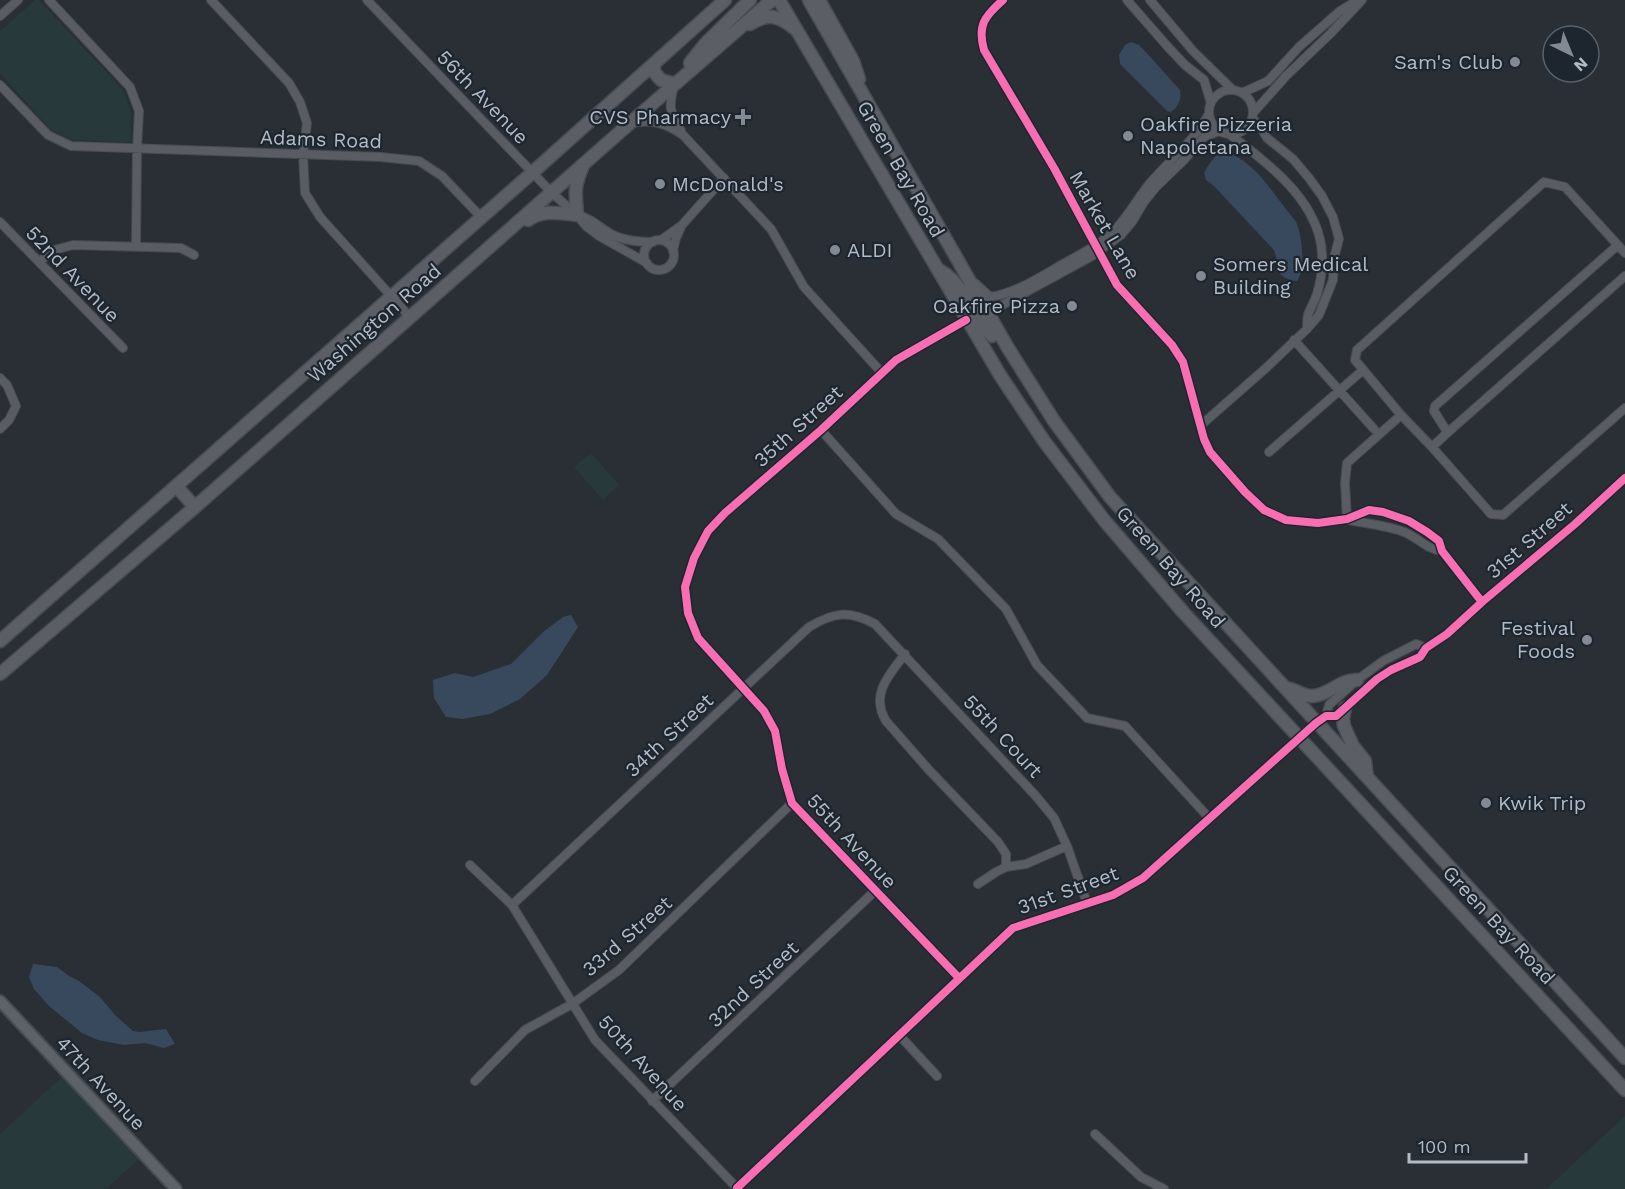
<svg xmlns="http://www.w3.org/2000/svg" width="1625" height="1189" font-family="'Work Sans',sans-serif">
<rect width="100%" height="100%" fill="#292f35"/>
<path fill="#27393b" d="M 35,0 L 39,0 L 123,90 L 131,112 L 131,142 L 72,140 L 51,130 L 0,73 L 0,31 Z
M 591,453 L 619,485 L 603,500 L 574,467 Z
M 63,1076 L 141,1157 L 106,1189 L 0,1189 L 0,1134 Z
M 1625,1116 L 1625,1189 L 1546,1189 Z"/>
<path fill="#38495d" d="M 1131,42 L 1139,45 L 1144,50 L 1180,90 C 1182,98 1178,109 1170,112 L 1167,111 L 1120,64 L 1119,55 L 1125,45 Z
M 1220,152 C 1246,153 1268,185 1282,204 C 1286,210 1292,216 1296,222 C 1302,234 1306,270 1297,281 C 1289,281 1279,276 1277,268 C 1274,260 1279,259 1273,249 L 1213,185 L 1206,180 L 1204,173 C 1208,165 1213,158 1220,152 Z
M 571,615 L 578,627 L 547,675 L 520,699 L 490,714 L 463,719 L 446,717 L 434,698 L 433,680 L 455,673 L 473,677 L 511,664 L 543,632 L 563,617 Z
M 33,964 L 57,967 L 69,976 L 79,981 L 100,997 L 115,1015 L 133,1031 L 139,1032 L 166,1029 L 175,1044 L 164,1048 L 145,1043 L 124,1045 L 98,1040 L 82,1033 L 49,1006 L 34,989 L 29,977 Z"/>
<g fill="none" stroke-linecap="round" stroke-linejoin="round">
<defs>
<path id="street" d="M 49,0 L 130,87 L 139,111 L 137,149 L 136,246
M 211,0 L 289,83 L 300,102 L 307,123 L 303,155 L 305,193 L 320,217 L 410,317
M 367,0 L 552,193 L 577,215 L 586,226 L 599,236 L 647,263
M 1003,0 C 985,16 977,25 984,50 L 1054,168 L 1117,285 L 1172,345 L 1183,362 L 1204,439 L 1210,452 L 1245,492 L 1264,510 L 1286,520 L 1318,523 L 1347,519 L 1369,510 L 1383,512 L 1409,521 L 1427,532 L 1439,541 L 1442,551 L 1482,602
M 1127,0 L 1168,47 L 1185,65 L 1204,80 L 1211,103
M 1150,0 L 1193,51 L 1233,90
M 0,16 L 18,0
M 0,85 L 48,135 L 71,146 L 381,157 L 419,161 L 442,176 L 481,217
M 674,86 C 668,109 670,111 681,131
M1209 112a22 22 0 1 1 44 0a22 22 0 1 1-44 0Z
M 1242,93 L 1268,81 L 1299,47 L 1340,11 L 1358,0
M 1253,113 L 1286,76 L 1331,33 L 1362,0
M 631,123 C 654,120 664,122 683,135 L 771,229 L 804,287 L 882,373
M 1229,134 C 1270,164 1325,206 1322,262 C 1322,273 1320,284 1317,294 C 1315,301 1310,308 1308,315 C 1307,319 1307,324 1307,329
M 577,215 C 591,218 599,227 611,234 C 624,241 638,242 653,242
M 0,222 L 123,348
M 661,240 L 682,225 L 724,178
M644 255a15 15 0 1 1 30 0a15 15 0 1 1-30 0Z
M 673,251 L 676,238 L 681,227
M 1625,253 L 1565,187 L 1544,182 L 1357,350 L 1355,360 L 1401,415 L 1432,447 L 1491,514 L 1503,515 L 1625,408
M 39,262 L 54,250 L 73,245 L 181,248 L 194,255
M 975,283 L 990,297 C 1017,293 1041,276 1065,263 C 1080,254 1098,246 1111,234 C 1127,219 1136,200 1150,183 C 1170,160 1194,141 1209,114
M 985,310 L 995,309 L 1092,256 L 1121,235 L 1132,222 L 1144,202 L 1156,187 L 1184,160 L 1204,137 L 1219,131
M 1294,340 L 1374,429
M 0,378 L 7,385 L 16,406 L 9,420 L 0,429
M 1200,426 L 1266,368 L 1307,329 L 1319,315 L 1333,280 L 1334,258 L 1339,239 L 1333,217 L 1322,196 L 1309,178 L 1293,159 L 1267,138 L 1259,125 L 1252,118
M 821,430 L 896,514 L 938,539 L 1006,609 L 1037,665 L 1087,718 L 1125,726 L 1210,819
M 1446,434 L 1625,276
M 1432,447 L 1446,434 L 1446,430 L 1434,411 L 1435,406 L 1618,245
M 1269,452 L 1363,370
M 1347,519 L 1345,483 L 1347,463 L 1401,415
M 1349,520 C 1368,524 1386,525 1404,532 C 1419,538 1426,549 1442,551
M 905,654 C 889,675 870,694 886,721 L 929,770 L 998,842 L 1006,854 L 1006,867
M 1326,716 L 1329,705 L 1357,680 L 1383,661 L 1416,644 L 1426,648
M 470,865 L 512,905 L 595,1040 L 738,1189
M 978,884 L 996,872 L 1006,867 L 1026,864 L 1067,846
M 512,905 L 809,627 C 834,612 849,610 875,624 L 1035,795 L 1054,818 L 1067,846 L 1087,903
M 959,978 L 792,803 L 782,769 L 775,731 L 764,711 L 698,638 L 688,613 L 685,587 L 694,558 L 708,531 L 725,513 L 821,430 L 896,360 L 966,320
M 899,1035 L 937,1076
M 475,1081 L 525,1030 L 572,1004 L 619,970 L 792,803
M 652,1101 L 876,890
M 1095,1134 L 1141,1177 L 1164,1189
M 737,1188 L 1013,928 L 1113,895 L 1143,878 L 1316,723 L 1326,716 L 1336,716 L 1377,679 L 1391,670 L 1420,657 L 1426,648 L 1447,634 L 1482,602 L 1575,524 L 1625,478"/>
<path id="secondary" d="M 0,1001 L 176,1189"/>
<path id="primary" d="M 779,0 L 1000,375 L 1044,441 L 1104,520 L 1183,612 L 1625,1090
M 809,0 L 1008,348 L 1054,421 L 1110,497 L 1625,1058
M 819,0 L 853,61 L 859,79
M 750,24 C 768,13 778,15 794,28
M 690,63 L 706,43 L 750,0
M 654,64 L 654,72 L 661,80 L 675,84
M 528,220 C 544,209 559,213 577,215 C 576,193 573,190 582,168
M 939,270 C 959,280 964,302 985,310
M 966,320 L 972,317 L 977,318 L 992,336
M 176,486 L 195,507
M 0,641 L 533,172 L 725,0
M 0,674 L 195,507 L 629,124 L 772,0
M 1286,688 C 1296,689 1303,697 1313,696 C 1329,695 1341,679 1357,680
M 1345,708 L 1343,719 L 1344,726 L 1353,746 L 1365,761 L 1367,777"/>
</defs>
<use href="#street" stroke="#474b50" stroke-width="10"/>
<use href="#secondary" stroke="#474b50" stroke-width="14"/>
<use href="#primary" stroke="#474b52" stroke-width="15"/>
<use href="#street" stroke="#595d63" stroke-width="8"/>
<use href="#secondary" stroke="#5d6168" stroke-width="10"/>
<use href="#primary" stroke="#5b5f65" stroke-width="12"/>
<defs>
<path id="cycleway" d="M 1003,0 C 985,16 977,25 984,50 L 1054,168 L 1117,285 L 1172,345 L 1183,362 L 1204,439 L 1210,452 L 1245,492 L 1264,510 L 1286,520 L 1318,523 L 1347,519 L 1369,510 L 1383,512 L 1409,521 L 1427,532 L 1439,541 L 1442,551 L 1482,602
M 959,978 L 792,803 L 782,769 L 775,731 L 764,711 L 698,638 L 688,613 L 685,587 L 694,558 L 708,531 L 725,513 L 821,430 L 896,360 L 966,320
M 737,1188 L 1013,928 L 1113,895 L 1143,878 L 1316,723 L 1326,716 L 1336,716 L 1377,679 L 1391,670 L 1420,657 L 1426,648 L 1447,634 L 1482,602 L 1575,524 L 1625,478"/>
</defs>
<use href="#cycleway" stroke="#1d252f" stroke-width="11"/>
<use href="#cycleway" stroke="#f96db3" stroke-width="8"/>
</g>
<g fill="#838a93" stroke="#1d252f" stroke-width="2">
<circle cx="1515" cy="62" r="6"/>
<path d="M740 108h6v6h6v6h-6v6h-6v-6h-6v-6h6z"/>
<circle cx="1128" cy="136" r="6"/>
<circle cx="660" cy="184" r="6"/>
<circle cx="835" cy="250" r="6"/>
<circle cx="1201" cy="276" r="6"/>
<circle cx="1072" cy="306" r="6"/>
<circle cx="1587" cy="640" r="6"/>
<circle cx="1486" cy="803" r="6"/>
</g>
<g text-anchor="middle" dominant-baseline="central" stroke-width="4.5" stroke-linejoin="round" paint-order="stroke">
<g font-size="20" fill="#b3bbc6" stroke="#1d252f" text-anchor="start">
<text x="1503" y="62" text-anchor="end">Sam's Club</text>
<text x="731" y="117" text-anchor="end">CVS Pharmacy</text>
<text x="1140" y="124">Oakfire Pizzeria<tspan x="1140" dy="23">Napoletana</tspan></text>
<text x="672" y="184">McDonald's</text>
<text x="847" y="250">ALDI</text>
<text x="1213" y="264">Somers Medical<tspan x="1213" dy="23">Building</tspan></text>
<text x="1060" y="306" text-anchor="end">Oakfire Pizza</text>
<text x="1575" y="628" text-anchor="end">Festival<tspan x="1575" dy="23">Foods</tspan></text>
<text x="1498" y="803">Kwik Trip</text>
</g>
<g font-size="20" fill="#b3bbc6" stroke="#1d252f">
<text transform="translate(483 97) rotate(46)">56th Avenue</text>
<text transform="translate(321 139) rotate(2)">Adams Road</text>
<text transform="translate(901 169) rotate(60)">Green Bay Road</text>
<text transform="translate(1105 225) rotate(60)">Market Lane</text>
<text transform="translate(73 274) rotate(46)">52nd Avenue</text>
<text transform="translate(374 323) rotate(-41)">Washington Road</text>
<text transform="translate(798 426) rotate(-42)">35th Street</text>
<text transform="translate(1529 540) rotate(-41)">31st Street</text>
<text transform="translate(1171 567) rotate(49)">Green Bay Road</text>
<text transform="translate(669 735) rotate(-43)">34th Street</text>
<text transform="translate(1003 736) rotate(47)">55th Court</text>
<text transform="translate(852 841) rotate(47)">55th Avenue</text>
<text transform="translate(1068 890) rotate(-20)">31st Street</text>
<text transform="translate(1499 925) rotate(47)">Green Bay Road</text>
<text transform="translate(627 936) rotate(-41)">33rd Street</text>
<text transform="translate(753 984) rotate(-43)">32nd Street</text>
<text transform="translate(643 1063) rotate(48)">50th Avenue</text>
<text transform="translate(101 1083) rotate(47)">47th Avenue</text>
</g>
</g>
<g transform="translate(1571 54) rotate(137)"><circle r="28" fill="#1d252f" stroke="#59616b" stroke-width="1.5"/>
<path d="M0-4.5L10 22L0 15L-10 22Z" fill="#838a93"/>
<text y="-9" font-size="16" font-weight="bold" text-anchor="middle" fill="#b3bbc6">N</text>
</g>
<path d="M1409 1153v9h117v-9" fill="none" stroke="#b3bbc6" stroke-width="3"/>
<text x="1418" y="1153" font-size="18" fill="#b3bbc6" stroke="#1d252f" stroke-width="4.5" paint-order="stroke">100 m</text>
</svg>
